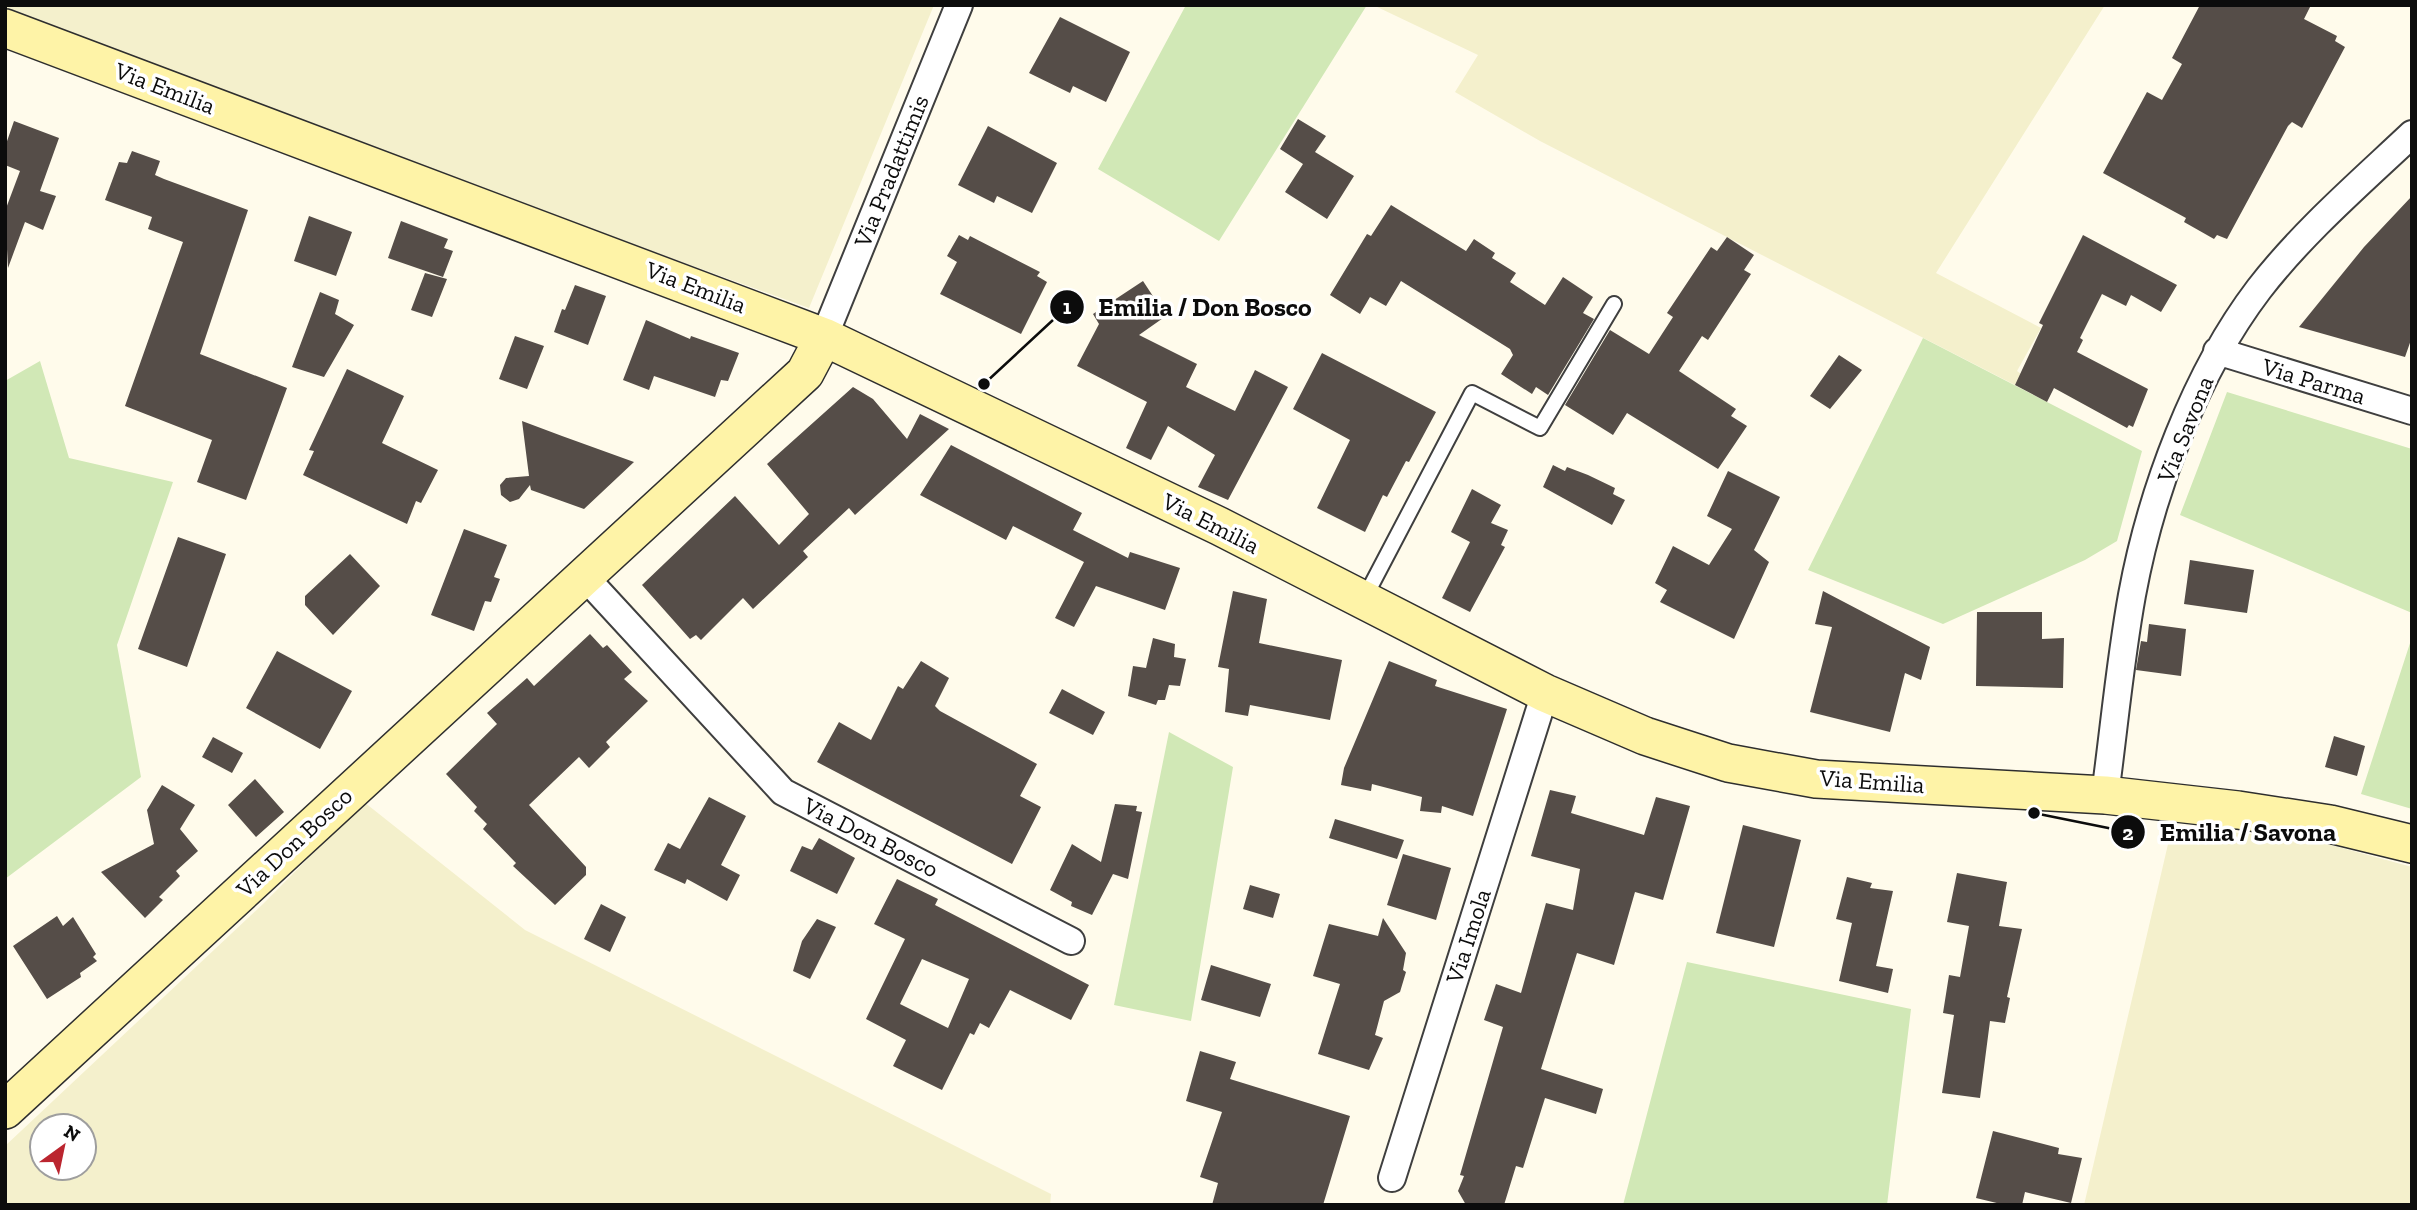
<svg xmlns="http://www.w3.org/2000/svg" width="2417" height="1210" font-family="'Zilla Slab',serif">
<rect width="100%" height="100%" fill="#fffbeb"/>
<path fill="#f4f0cc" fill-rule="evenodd" d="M 5,5 L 934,5 L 809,308 L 5,17 Z
M 1373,5 L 2105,5 L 1936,273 L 2041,328 L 2017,371 L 2021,374 L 2015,385 L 1540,141 L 1455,92 L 1478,55 Z
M 364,802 L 525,930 L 1051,1194 L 1050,1205 L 5,1205 L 5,1146 L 264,903 ZM 42,1126 L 84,1126 L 84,1168 L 42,1168 Z
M 2172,827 L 2309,839 L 2412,867 L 2412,1205 L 2084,1205 Z"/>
<path fill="#d1e8b6" d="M 1186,5 L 1367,5 L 1219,241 L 1098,169 Z
M 1923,338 L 2142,451 L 2117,541 L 2085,560 L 1943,624 L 1808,570 Z
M 40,361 L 69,458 L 173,482 L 117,645 L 141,777 L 5,879 L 5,381 Z
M 2227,392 L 2412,449 L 2412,613 L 2180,515 Z
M 2412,637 L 2412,809 L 2361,794 Z
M 1169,732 L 1233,767 L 1191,1021 L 1114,1005 Z
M 1687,962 L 1911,1009 L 1887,1205 L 1623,1205 Z"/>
<path fill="#554d48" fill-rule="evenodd" d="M 2200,5 L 2311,5 L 2304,19 L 2337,36 L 2335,41 L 2345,47 L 2302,128 L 2292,122 L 2288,126 L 2227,239 L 2217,235 L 2214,239 L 2184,222 L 2186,218 L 2103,173 L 2147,92 L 2162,100 L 2182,64 L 2172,58 Z
M 1060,17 L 1130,52 L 1106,102 L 1073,86 L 1070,93 L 1029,73 Z
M 1298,119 L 1326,136 L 1315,152 L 1354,176 L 1327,219 L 1285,192 L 1303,164 L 1280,149 Z
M 14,121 L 59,138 L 40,191 L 56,196 L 43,230 L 25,222 L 8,268 L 5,211 L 20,171 L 5,165 L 5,147 Z
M 988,126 L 1057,163 L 1032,213 L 997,196 L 994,203 L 958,185 Z
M 132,151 L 160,161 L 155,175 L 164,179 L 248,210 L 200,354 L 287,388 L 246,500 L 197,482 L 212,440 L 125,406 L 183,242 L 148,229 L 152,217 L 105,200 L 119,162 L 127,163 Z
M 2412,196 L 2412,337 L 2405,357 L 2299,327 L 2364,247 Z
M 1391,205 L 1466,251 L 1474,239 L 1495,253 L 1492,258 L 1516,273 L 1510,282 L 1545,305 L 1563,277 L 1593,297 L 1583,313 L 1594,319 L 1548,395 L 1536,387 L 1532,394 L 1501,374 L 1513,355 L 1510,349 L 1401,281 L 1386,306 L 1370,297 L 1360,314 L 1330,295 L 1367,234 L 1371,236 Z
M 309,216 L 352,232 L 336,276 L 294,261 Z
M 401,221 L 448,239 L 444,248 L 453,251 L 443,277 L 388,258 Z
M 959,235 L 968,240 L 970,236 L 1040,272 L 1037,276 L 1047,282 L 1021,334 L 940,294 L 957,262 L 947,256 Z
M 2083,235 L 2177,285 L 2161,312 L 2131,295 L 2126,306 L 2102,294 L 2080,338 L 2083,340 L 2077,352 L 2148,389 L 2133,427 L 2129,425 L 2127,428 L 2054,388 L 2047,402 L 2015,385 L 2043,325 L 2039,323 Z
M 1727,237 L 1754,255 L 1744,270 L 1751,274 L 1708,340 L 1702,336 L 1679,371 L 1736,409 L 1731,416 L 1747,426 L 1718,469 L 1627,413 L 1613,435 L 1565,405 L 1610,330 L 1649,354 L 1673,317 L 1667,313 L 1711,247 L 1717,251 Z
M 425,273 L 447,279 L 432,317 L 411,310 Z
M 1143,281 L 1166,316 L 1139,335 L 1197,364 L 1186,387 L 1235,411 L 1255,370 L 1288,387 L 1228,500 L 1198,487 L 1215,455 L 1168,426 L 1151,460 L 1126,448 L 1147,402 L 1077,366 L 1099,324 L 1093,314 Z
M 575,285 L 606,296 L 588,345 L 554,332 L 562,309 L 565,310 Z
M 320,292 L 339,300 L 335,314 L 354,325 L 324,377 L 292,367 Z
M 646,320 L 690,339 L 691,336 L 739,353 L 728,381 L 721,380 L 715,397 L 654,376 L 649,390 L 623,380 Z
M 515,336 L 544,346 L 527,389 L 499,379 Z
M 1322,353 L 1436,412 L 1409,462 L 1406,461 L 1387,497 L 1383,495 L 1365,532 L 1317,508 L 1350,440 L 1293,409 Z
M 1839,355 L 1862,370 L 1830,409 L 1810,396 Z
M 347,369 L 404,396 L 382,443 L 438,470 L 421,503 L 416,501 L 407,524 L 303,475 L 314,451 L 309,450 Z
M 853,387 L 873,399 L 907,439 L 920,414 L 949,429 L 855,515 L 849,508 L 803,551 L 808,557 L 753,609 L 743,598 L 701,640 L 696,635 L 690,639 L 642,585 L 735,496 L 779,545 L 809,514 L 767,464 Z
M 522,421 L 562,436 L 634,462 L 584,509 L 531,490 L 530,485 L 519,499 L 510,502 L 501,495 L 500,485 L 506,478 L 529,476 Z
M 951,445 L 1082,513 L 1073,530 L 1128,558 L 1130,552 L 1180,568 L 1165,610 L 1096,586 L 1074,627 L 1055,618 L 1084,562 L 1013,526 L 1006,540 L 920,495 Z
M 1553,465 L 1565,471 L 1567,467 L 1588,475 L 1615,488 L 1613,494 L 1625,500 L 1612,525 L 1543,487 Z
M 1728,471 L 1780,497 L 1754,550 L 1769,562 L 1734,639 L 1660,602 L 1667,590 L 1655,583 L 1673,546 L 1709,565 L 1732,529 L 1707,516 Z
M 1472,489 L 1501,505 L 1491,523 L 1508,530 L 1501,545 L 1505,547 L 1470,612 L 1442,598 L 1470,542 L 1451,532 Z
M 464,529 L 507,545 L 494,577 L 500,579 L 491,602 L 485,601 L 474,631 L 431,615 Z
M 178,537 L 226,554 L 187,667 L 138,649 Z
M 350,554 L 380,586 L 333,635 L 305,605 L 305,596 Z
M 2190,560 L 2254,570 L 2247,613 L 2184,604 Z
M 1233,591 L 1267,599 L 1259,643 L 1342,660 L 1330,720 L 1250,705 L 1248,716 L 1225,712 L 1229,669 L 1218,667 Z
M 1823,591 L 1930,647 L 1921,680 L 1905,673 L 1890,732 L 1810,712 L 1832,627 L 1815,624 Z
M 1977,612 L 2042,612 L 2042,639 L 2064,638 L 2063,688 L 1976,686 Z
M 2149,624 L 2186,629 L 2181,676 L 2136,670 L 2141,641 L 2147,642 Z
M 590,634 L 603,648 L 607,645 L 632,672 L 624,679 L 648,701 L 606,742 L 610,747 L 589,768 L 579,757 L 529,805 L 586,867 L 586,875 L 555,905 L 513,866 L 516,863 L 483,829 L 487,824 L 474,811 L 477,807 L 446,774 L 497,724 L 487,713 L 527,678 L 534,686 Z
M 1153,638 L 1175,644 L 1174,657 L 1186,659 L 1180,686 L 1169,685 L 1165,700 L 1158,700 L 1156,705 L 1128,696 L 1133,666 L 1146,668 Z
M 277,651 L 352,691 L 320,749 L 246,708 Z
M 921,661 L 949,678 L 935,706 L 940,711 L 1037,764 L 1020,796 L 1041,807 L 1012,864 L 817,762 L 839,722 L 871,740 L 898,686 L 903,689 Z
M 1389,661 L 1437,680 L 1435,686 L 1507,709 L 1473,816 L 1442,806 L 1441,813 L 1420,811 L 1422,797 L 1372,784 L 1371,791 L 1341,785 L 1344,768 Z
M 1062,689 L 1105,712 L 1093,735 L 1049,713 Z
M 2334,736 L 2365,746 L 2357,776 L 2325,767 Z
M 213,737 L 243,753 L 232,773 L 202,757 Z
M 255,779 L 284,812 L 256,837 L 228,805 Z
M 162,785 L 195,805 L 180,829 L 198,851 L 176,871 L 180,876 L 159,897 L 163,900 L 145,918 L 101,872 L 154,844 L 147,810 Z
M 1550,790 L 1576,796 L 1571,813 L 1644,835 L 1656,797 L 1690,806 L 1663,900 L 1635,892 L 1614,965 L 1577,953 L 1541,1069 L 1603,1089 L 1596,1114 L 1545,1098 L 1523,1168 L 1516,1166 L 1504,1205 L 1466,1205 L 1458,1191 L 1464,1176 L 1460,1175 L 1503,1027 L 1484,1020 L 1496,984 L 1521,993 L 1546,903 L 1573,910 L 1580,869 L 1531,856 Z
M 709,797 L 746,816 L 721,865 L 740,875 L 727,901 L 687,879 L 685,884 L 654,870 L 668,843 L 680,849 Z
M 1115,804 L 1137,806 L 1136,811 L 1142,812 L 1128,879 L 1113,874 L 1092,915 L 1071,906 L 1072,902 L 1050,890 L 1072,844 L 1101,862 Z
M 1335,819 L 1404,840 L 1397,859 L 1329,838 Z
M 1743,825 L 1801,840 L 1774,947 L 1716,933 Z
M 819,838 L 855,858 L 837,894 L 790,871 L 802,846 L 812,850 Z
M 1403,854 L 1451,868 L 1436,920 L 1387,905 Z
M 1957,873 L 2007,882 L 1999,926 L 2022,929 L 2007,997 L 2010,998 L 2005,1023 L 1990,1021 L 1980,1098 L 1942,1093 L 1954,1015 L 1943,1013 L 1949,975 L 1960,977 L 1969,926 L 1947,922 Z
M 1847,877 L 1872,883 L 1870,888 L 1893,891 L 1876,966 L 1893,969 L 1888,993 L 1839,981 L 1852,923 L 1836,919 Z
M 897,879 L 938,899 L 935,905 L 1089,985 L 1071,1020 L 1010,990 L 989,1028 L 980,1023 L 974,1035 L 970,1033 L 942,1090 L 893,1066 L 906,1040 L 866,1019 L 905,939 L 874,924 ZM 922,959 L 969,979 L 948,1028 L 900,1004 Z
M 1250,885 L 1280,894 L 1273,918 L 1243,909 Z
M 601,904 L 626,917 L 610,952 L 584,939 Z
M 57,916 L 63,926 L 73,917 L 96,954 L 93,957 L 97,961 L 80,973 L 81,977 L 47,999 L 13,946 Z
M 1383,918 L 1406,953 L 1403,970 L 1406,972 L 1400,992 L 1384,1001 L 1375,1035 L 1383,1038 L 1369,1070 L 1318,1054 L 1340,984 L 1313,976 L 1329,924 L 1378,936 Z
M 817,919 L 836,927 L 810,979 L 793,971 L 802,941 Z
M 1211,965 L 1271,984 L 1260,1017 L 1201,1000 Z
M 1200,1051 L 1236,1062 L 1230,1079 L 1350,1116 L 1323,1205 L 1212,1205 L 1218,1183 L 1200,1177 L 1222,1112 L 1186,1101 Z
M 1993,1131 L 2059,1148 L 2058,1154 L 2082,1158 L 2071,1203 L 2025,1192 L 2022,1205 L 2005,1205 L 1976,1198 Z"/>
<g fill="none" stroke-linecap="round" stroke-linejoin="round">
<defs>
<path id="lane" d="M 1364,599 L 1472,393 L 1540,428 L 1614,304"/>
<path id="street" d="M 824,337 L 959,5
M 2217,351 L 2412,411
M 583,575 L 783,792 L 1071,941
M 2105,795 C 2114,729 2120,661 2132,595 C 2151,492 2195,373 2259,289 C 2303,232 2360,183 2412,134
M 1392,1178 L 1545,693"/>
<path id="secondary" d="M 5,28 L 824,337 L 1219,526 L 1545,693 L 1645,736 L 1728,763 L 1816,779 L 2105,795 L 2238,810 L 2330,824 L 2412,844
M 5,1110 L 805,373 L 824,337"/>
</defs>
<use href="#lane" stroke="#3f3f3f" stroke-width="18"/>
<use href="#street" stroke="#3f3f3f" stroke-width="30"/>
<use href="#secondary" stroke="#2e2e2e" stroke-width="40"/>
<use href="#lane" stroke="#fff" stroke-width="14"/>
<use href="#street" stroke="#fff" stroke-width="26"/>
<use href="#secondary" stroke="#fef3a7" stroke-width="37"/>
</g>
<g text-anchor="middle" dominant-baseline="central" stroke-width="7" stroke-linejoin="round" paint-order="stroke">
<g font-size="24" fill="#0c0c0c" stroke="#fff">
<text transform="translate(165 88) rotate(21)">Via Emilia</text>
<text transform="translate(891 171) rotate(-68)">Via Pradattimis</text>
<text transform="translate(696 287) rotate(21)">Via Emilia</text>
<text transform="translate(2314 381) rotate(17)">Via Parma</text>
<text transform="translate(2185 429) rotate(-68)">Via Savona</text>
<text transform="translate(1211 523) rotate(27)">Via Emilia</text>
<text transform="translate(1872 781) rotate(4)">Via Emilia</text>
<text transform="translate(871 837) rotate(27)">Via Don Bosco</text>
<text transform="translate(294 842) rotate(-43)">Via Don Bosco</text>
<text transform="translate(1468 936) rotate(-72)">Via Imola</text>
</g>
</g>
<path fill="none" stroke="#0c0c0c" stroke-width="2.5" d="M984 384L1067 307M2034 813L2128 832"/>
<g fill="#0c0c0c" stroke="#fff" stroke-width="2.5">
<circle cx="984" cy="384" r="7"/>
<circle cx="2034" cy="813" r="7"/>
<circle cx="1067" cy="307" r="18"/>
<circle cx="2128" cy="832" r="18"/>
</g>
<g font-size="21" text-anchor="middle" font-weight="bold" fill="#fff">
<text x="1067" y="314">1</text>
<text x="2128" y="840">2</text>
</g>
<g font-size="26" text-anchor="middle" font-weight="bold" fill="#0c0c0c" stroke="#fff" stroke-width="7" stroke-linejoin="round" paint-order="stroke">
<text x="1205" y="316">Emilia / Don Bosco</text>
<text x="2248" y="841">Emilia / Savona</text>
</g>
<rect width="2417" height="1210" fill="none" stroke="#0c0c0c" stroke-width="14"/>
<g transform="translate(63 1147) rotate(33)"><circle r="33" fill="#ffffff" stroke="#9e9e9e" stroke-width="2"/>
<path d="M0-5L12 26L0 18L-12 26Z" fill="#bb252f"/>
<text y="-10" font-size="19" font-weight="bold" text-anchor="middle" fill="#0c0c0c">N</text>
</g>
</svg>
